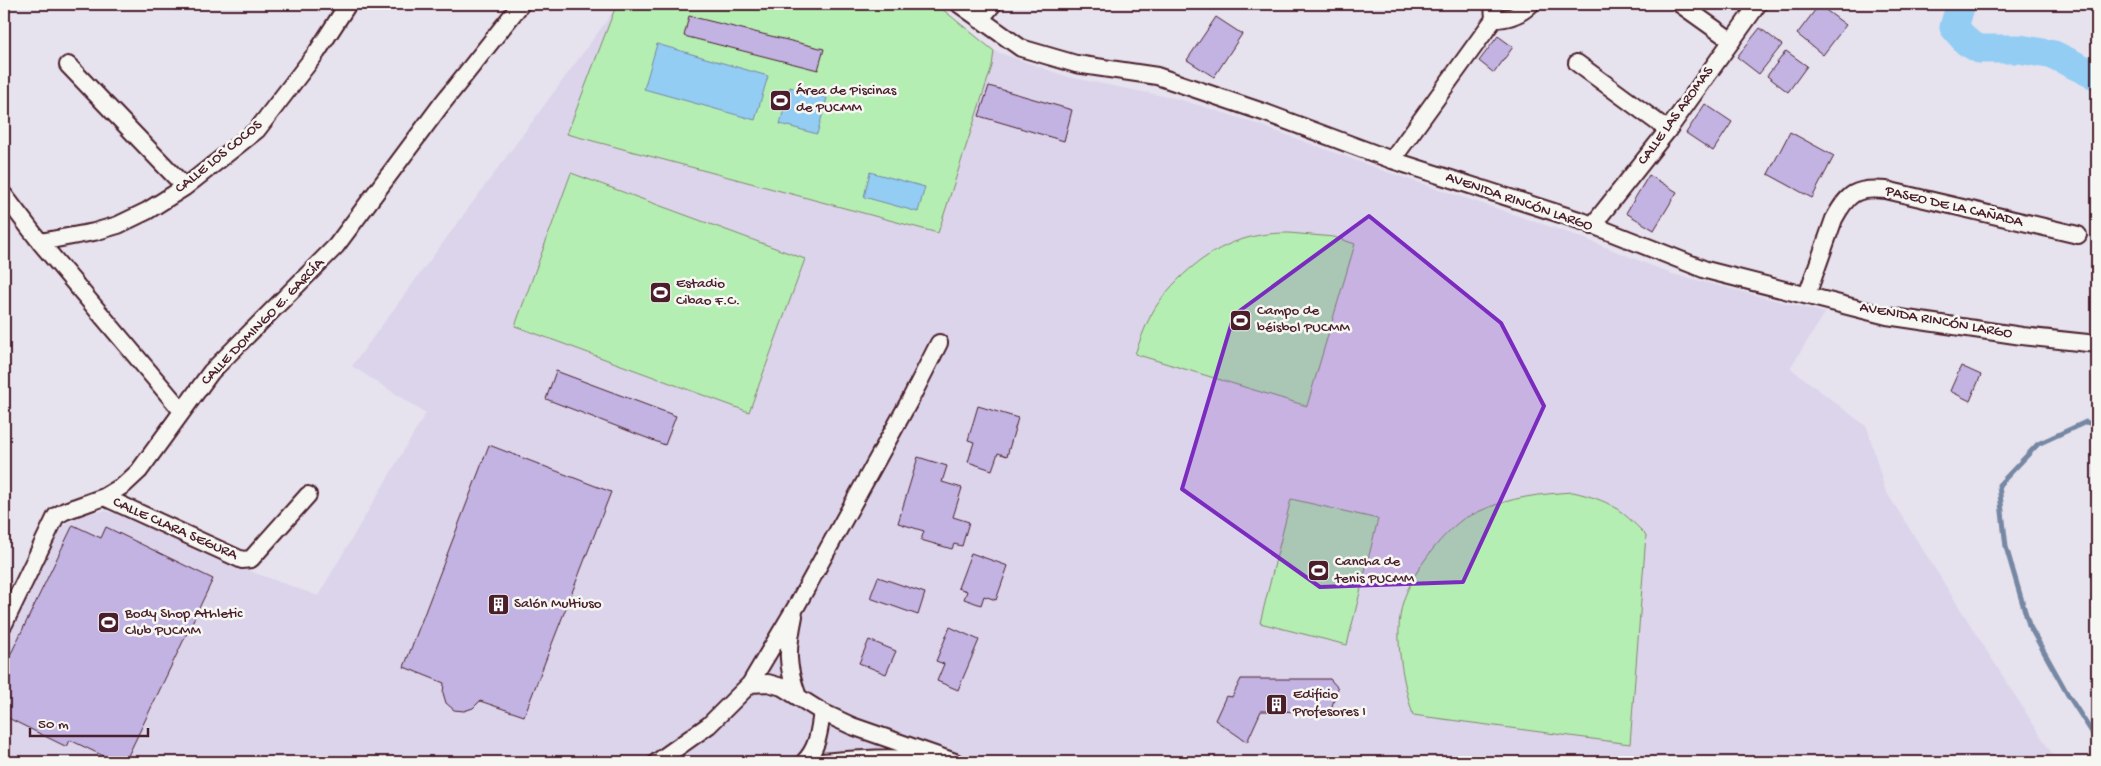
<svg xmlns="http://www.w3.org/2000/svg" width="2101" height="766" font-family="'Gochi Hand',sans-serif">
<rect width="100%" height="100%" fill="#e6e2ee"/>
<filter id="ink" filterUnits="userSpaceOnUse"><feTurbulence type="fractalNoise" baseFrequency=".02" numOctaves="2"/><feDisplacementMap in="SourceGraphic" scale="10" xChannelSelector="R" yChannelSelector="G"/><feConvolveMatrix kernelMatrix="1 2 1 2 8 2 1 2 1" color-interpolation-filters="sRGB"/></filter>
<g filter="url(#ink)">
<path fill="#dbd4eb" d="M 619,4 L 936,4 L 994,51 L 1068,77 L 1178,99 L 1240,118 L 1387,172 L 1578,236 L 1672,274 L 1825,313 L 1790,368 L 1867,427 L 1885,490 L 2057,762 L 4,762 L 4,645 L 61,527 L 84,514 L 105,511 L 124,516 L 227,563 L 318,596 L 426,413 L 352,366 Z"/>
<path fill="#b5eeb2" stroke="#80866e" d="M 619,4 L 936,4 L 994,51 L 992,66 L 938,233 L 567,134 L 614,11 Z
M 571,173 L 805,259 L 749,412 L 515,326 Z
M 1289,233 L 1334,237 L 1355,244 L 1307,406 L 1135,354 C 1141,338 1146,323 1155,308 C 1175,277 1211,247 1247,238 C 1261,234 1275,233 1289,233 Z
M 1573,492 C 1611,501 1619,508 1646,535 L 1630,744 L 1413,715 C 1403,681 1393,637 1403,602 C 1412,573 1439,537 1463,519 C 1468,516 1475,514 1480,511 C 1511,497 1540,494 1573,492 Z
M 1291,499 L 1378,519 L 1347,645 L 1260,623 Z"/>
<path fill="#93cdf3" stroke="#7687a3" d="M 657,44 L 768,76 L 755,120 L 644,89 Z
M 790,87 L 827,98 L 817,134 L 780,124 Z
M 870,172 L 925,187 L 918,212 L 864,197 Z"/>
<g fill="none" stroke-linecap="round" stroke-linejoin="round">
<path stroke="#7687a3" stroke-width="5" d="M 2097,426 L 2086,422 L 2038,444 L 1999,485 L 2006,547 L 2029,625 L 2068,695 L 2097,740"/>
<path stroke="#93cdf3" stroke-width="29" d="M 1961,4 L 1954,27 L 1967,42 L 1979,49 L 2020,49 L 2054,55 L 2097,76"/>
</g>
<path fill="#c2b3e3" stroke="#4a1f2b" d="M 1819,5 L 1846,25 L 1823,55 L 1797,34 Z
M 689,16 L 824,49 L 818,70 L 684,36 Z
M 1216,17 L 1242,34 L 1214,77 L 1187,60 Z
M 1760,28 L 1782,45 L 1759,74 L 1737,57 Z
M 1498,36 L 1513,47 L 1494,73 L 1479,61 Z
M 1786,51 L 1807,66 L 1788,92 L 1767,76 Z
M 989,86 L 1072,110 L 1064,141 L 979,116 Z
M 1705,104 L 1732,122 L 1713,151 L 1686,133 Z
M 1790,132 L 1834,156 L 1812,198 L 1768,174 Z
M 1649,175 L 1677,192 L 1654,230 L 1626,213 Z
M 1961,366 L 1981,375 L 1970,401 L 1950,391 Z
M 556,371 L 676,416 L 665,445 L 546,399 Z
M 978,406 L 1018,418 L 1007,456 L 998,453 L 992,470 L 968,462 L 974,442 L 968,440 Z
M 489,445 L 611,492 L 524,716 L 480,701 L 473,708 L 464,711 L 454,710 L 446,703 L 443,693 L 444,683 L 404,667 Z
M 918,457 L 947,466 L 942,482 L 962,488 L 953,517 L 969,522 L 962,546 L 954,544 L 952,549 L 921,540 L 924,531 L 898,523 Z
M 73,525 L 101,538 L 106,527 L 213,579 L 125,762 L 116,762 L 70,740 L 67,747 L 4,716 L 4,668 Z
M 971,553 L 1008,566 L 996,600 L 984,596 L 981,605 L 964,599 L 967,591 L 958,588 Z
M 878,577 L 925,593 L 918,615 L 870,598 Z
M 950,627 L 979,640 L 958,690 L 937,681 L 944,664 L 936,661 Z
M 869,640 L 896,651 L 886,674 L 859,663 Z
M 1241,679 L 1330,679 L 1338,688 L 1330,712 L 1261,711 L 1247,742 L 1215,720 L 1226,696 L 1232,697 Z"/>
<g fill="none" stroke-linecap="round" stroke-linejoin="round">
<defs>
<path id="street" d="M 959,4 L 1021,48 L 1076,64 L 1157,76 L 1266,113 L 1392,160 L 1582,221 L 1706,270 L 1887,316 L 2022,336 L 2097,344
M 1680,4 L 1732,41
M 1494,19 C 1509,19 1520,15 1531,4
M 980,20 L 993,4
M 1577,63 L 1668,130
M 68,65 L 185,187
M 1392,160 L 1494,19 L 1493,4
M 4,195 L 40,242 L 182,411
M 1592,226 L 1668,130 L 1758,4
M 40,242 L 94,232 L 118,225 L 147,211 L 185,187 L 257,130 L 317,52 L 348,4
M 1807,295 L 1834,219 C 1848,193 1856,187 1886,190 L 2078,235
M 104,497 L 242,560 L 251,559 L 308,495
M 794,616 C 787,650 786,664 798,697
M 4,624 L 56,516 L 65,511 L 104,497 L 124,485 L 139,471 L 211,372 L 336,246 L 441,105 L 521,4
M 750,684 L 768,683 L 782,687 L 822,712 L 852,726 L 955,762
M 657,762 L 709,725 L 750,684 L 797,605 L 910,400 L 939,343
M 804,762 C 818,748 819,732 822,712
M 821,762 C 858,759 894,756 931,761"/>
</defs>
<use href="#street" stroke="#4a1f2b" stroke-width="20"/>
<use href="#street" stroke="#f6f6f2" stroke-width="16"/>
</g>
</g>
<path fill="#7b2cbf" fill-opacity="0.2" stroke="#7b2cbf" stroke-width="4" stroke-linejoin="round" d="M 1369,216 L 1501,323 L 1544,406 L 1463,582 L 1320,587 L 1182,489 L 1234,315 Z"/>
<defs>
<symbol id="stadium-square" viewBox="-11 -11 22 22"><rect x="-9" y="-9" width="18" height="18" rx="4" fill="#4a1f2b" stroke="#f6f6f2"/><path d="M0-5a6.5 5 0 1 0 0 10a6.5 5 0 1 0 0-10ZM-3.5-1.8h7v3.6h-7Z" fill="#fff"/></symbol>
<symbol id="building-square" viewBox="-11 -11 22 22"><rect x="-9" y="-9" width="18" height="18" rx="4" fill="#4a1f2b" stroke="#f6f6f2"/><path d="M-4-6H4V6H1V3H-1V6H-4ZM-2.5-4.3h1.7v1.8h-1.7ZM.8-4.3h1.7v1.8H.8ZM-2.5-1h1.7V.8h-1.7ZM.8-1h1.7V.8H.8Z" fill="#fff"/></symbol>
</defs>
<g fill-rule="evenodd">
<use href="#stadium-square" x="768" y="88" width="25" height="25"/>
<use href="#stadium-square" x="648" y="280" width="25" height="25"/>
<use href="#stadium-square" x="1228" y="308" width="25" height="25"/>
<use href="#stadium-square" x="1306" y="558" width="25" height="25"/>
<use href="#building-square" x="486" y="592" width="25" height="25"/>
<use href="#stadium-square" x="96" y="610" width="25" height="25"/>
<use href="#building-square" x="1264" y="692" width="25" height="25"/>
</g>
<g text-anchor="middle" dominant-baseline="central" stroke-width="5" stroke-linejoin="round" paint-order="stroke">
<g font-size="15" fill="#4a1f2b" stroke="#f6f6f2" text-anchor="start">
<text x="796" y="91">Área de Piscinas<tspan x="796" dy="17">de PUCMM</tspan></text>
<text x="676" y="284">Estadio<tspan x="676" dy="17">Cibao F.C.</tspan></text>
<text x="1257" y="311">Campo de<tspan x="1257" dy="17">béisbol PUCMM</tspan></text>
<text x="1335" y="562">Cancha de<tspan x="1335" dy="17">tenis PUCMM</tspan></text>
<text x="514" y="604">Salón Multiuso</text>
<text x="125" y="614">Body Shop Athletic<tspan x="125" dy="17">Club PUCMM</tspan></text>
<text x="1293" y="695">Edificio<tspan x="1293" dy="17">Profesores I</tspan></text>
</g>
<g font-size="15" fill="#4a1f2b" stroke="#f6f6f2">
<text transform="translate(1676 116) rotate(-54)">CALLE LAS AROMAS</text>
<text transform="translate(219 157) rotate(-39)">CALLE LOS COCOS</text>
<text transform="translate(1519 202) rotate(19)">AVENIDA RINCÓN LARGO</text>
<text transform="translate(1954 207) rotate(13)">PASEO DE LA CAÑADA</text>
<text transform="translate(1936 321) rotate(10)">AVENIDA RINCÓN LARGO</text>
<text transform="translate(263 322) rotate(-46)">CALLE DOMINGO E. GARCÍA</text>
<text transform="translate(175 529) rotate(24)">CALLE CLARA SEGURA</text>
</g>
</g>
<rect width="2101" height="766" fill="none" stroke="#f6f6f2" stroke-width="20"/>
<rect x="10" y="10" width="2081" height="746" fill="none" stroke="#4a1f2b" stroke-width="2" filter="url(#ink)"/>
<path d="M30 728v8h118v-8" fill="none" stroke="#4a1f2b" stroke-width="2.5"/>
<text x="38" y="728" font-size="15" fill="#4a1f2b" stroke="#f6f6f2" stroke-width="4" paint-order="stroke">50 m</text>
</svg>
